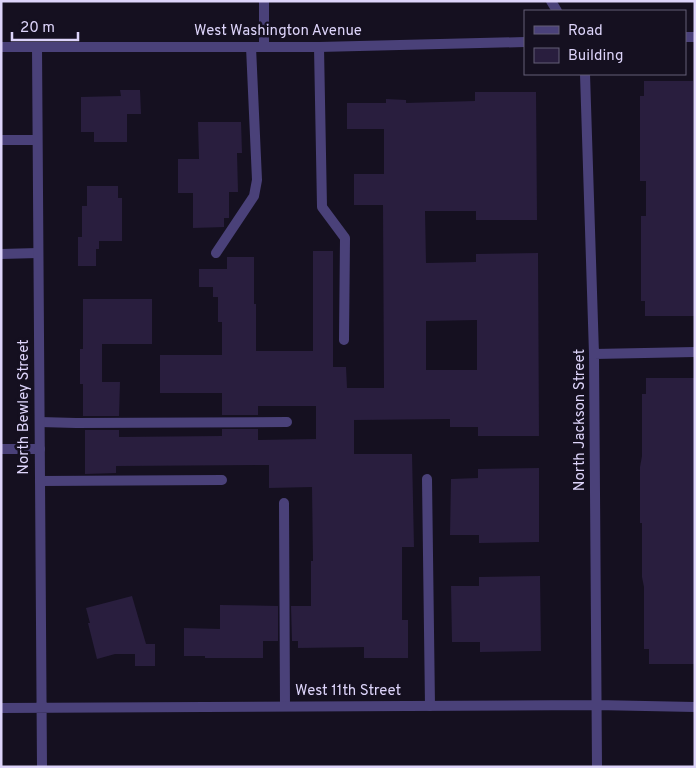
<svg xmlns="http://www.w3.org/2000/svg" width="696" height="768" font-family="Overpass,sans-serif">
<rect width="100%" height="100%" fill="#151020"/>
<path fill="#291e3e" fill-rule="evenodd" d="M 644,81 L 693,81 L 695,316 L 645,316 L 645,301 L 641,301 L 641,216 L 646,216 L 646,181 L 640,181 L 640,96 L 644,96 Z
M 120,90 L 140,90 L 141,114 L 127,114 L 127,142 L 94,142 L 94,132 L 81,132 L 81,97 L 121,96 Z
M 475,92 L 536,92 L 537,220 L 476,220 L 476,211 L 425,211 L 426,263 L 476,262 L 476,254 L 538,253 L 539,436 L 478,436 L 478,427 L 450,427 L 450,419 L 354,420 L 354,454 L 412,454 L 414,547 L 402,547 L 402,620 L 408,620 L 408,658 L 364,658 L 364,647 L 298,648 L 298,641 L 292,641 L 291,606 L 311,606 L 311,561 L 313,561 L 312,487 L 269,488 L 269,465 L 116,466 L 116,473 L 85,474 L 85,430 L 119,430 L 119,437 L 222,436 L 222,429 L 258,429 L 258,440 L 316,439 L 316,406 L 258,406 L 258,415 L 222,415 L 222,393 L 160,393 L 160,355 L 222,355 L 222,322 L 218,322 L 218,297 L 213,297 L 213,287 L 199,287 L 199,269 L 227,269 L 227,257 L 254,257 L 254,304 L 256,304 L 256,351 L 313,351 L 313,251 L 333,251 L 333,367 L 346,367 L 347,388 L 384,388 L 383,205 L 354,205 L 354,174 L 384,174 L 384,129 L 347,129 L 347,103 L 386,103 L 386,99 L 406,100 L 406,103 L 475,101 ZM 477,320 L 477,370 L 426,370 L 426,321 Z
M 198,122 L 241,122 L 242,153 L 237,153 L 238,192 L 229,192 L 229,218 L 224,218 L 224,227 L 193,228 L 193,193 L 178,193 L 178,159 L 199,159 Z
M 87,186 L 118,186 L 118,198 L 122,198 L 122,241 L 99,241 L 99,249 L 96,249 L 96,266 L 78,266 L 78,237 L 82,237 L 82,206 L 87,206 Z
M 83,299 L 152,299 L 152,344 L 102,344 L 102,382 L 120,382 L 119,416 L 83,416 L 83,384 L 80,384 L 80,349 L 83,349 Z
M 646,378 L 695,378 L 695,664 L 649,664 L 649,649 L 644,649 L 644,587 L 642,577 L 642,523 L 640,523 L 640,467 L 642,456 L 642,394 L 646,394 Z
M 539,468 L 539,542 L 479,543 L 479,535 L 450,535 L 451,479 L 478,478 L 478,469 Z
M 540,576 L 541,651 L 480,652 L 480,642 L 452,642 L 451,586 L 479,586 L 479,577 Z
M 132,596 L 146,644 L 155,644 L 155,666 L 135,666 L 135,654 L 115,654 L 97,659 L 88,623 L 90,623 L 86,608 Z
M 220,605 L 278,606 L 278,641 L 263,641 L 263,658 L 205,658 L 205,656 L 184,656 L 184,628 L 220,629 Z"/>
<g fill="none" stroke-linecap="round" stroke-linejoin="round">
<path stroke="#4a4179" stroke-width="10" d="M 319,47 L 322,207 L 345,238 L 344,340
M 1,140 L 37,140
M 216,253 L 254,196 L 257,180 L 251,47
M 1,254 L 38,253
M 40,422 L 76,423 L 287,422
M 1,449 L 40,449
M 427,479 L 430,706
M 40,481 L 222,480
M 284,503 L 285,706"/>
<path stroke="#4a4179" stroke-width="10" d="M 264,1 L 264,47
M 551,1 L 557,11
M 685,37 L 695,37
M 1,47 L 319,47 L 525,42
M 37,47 L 42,767
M 585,74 L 594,354 L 597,767
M 594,354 L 695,352
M 1,708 L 596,705 L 695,707"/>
</g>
<g text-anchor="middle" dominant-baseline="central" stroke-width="5" stroke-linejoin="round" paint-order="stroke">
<g font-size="15" fill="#ddd4fa" stroke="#151020">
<text x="278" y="31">West Washington Avenue</text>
<text transform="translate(24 407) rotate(-90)">North Bewley Street</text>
<text transform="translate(580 420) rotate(-90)">North Jackson Street</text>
<text x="348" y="691">West 11th Street</text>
</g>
</g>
<rect width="696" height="768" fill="none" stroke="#ddd4fa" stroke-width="5"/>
<rect x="524" y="10" width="162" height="65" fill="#151020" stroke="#655e77"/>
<rect x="534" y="26" width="25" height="8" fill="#4a4179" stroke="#655e77"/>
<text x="568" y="35" font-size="15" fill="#ddd4fa">Road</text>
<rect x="534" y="48" width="25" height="15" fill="#291e3e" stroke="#655e77"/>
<text x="568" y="60" font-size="15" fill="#ddd4fa">Building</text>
<path d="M12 32v8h66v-8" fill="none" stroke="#ddd4fa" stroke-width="2.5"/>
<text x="20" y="32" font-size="15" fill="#ddd4fa" stroke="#151020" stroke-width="4" paint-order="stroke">20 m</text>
</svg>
